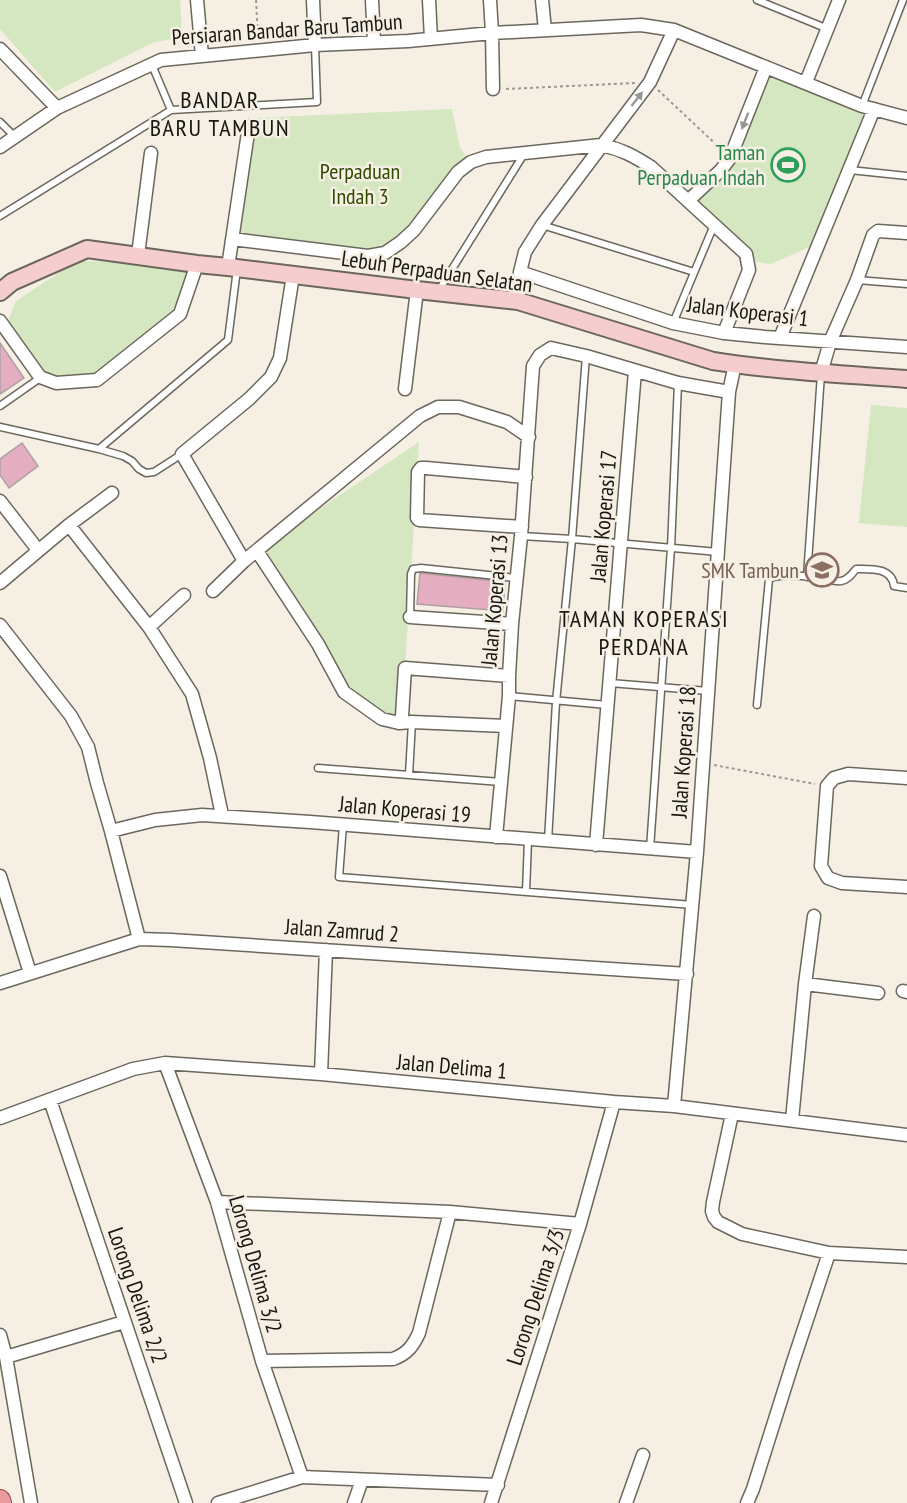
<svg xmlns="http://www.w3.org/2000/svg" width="907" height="1503" font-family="'PT Sans Narrow',sans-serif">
<rect width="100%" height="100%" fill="#f5efe4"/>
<path fill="#d4e7c0" d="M 0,0 L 180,0 L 182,38 L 154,42 L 55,92 L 0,29 Z
M 769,72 L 869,112 L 814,245 L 771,264 L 751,261 L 693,201 L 724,172 Z
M 452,109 L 460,148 L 471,162 L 385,253 L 232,239 L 254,118 Z
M 77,261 L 197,264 L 180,314 L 97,380 L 40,377 L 5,329 L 16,301 Z
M 871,405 L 907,408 L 907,527 L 859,523 Z
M 419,442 L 402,716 L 389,720 L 344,692 L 264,546 Z"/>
<path fill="#e5adc0" stroke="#ada0a4" stroke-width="1.5" d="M 0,343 L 24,378 L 0,394 Z
M 22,443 L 38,466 L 9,488 L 0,475 L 0,459 Z
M 420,573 L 505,582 L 503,611 L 417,604 Z"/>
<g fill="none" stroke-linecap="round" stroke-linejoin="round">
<defs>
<path id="lane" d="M 757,0 L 828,29
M 862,106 L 903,0
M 171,110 L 317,102 L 315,46
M 0,122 L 15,137
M 850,170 L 907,176
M 0,216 L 171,110 L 152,65
M 542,225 L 694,272
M 857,280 L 907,284
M 439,290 L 524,154
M 673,323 L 714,225
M 0,406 L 40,378
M 0,427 L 99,449 L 123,456 L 132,461 L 139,469 L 146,473 L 154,472 L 182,454
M 99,449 L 228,340 L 237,269
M 521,536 L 572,539 L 718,552
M 807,577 L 821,374
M 410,617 L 411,574 L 413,569 L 421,568 L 516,578
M 610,683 L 708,691
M 509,696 L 607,705
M 757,705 L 769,579 C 781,572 813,577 827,579 C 831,580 837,582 841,581 C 848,580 852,574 856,569 C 870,569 892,567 894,586 L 907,588
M 318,768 L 501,782
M 409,775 L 412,722
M 343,825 L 339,877 L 693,905
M 548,841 L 556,702 L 572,539 L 586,356
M 650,849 L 671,548 L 678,383
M 526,892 L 528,840"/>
<path id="street" d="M 197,0 L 202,56
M 313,0 L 315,45
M 372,0 L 374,42
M 429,0 L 431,39
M 490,0 L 492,33 L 493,89
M 542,0 L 545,30
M 0,49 L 57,108
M 806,82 L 839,0
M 0,147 L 57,108 L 161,60 L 315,45 L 408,41 L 492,33 L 641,25 L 674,30 L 862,106 L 907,118
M 688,201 L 721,170 L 730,158 L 766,67
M 232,239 L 368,256 L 385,253 L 401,242 L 414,230 L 458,172 L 471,162 L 486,157 L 601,145 C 621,149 634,156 651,167 L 746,254 L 749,270 L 724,333
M 138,255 L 151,153
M 228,267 L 249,126
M 520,272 L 673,323 L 724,333 L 765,337 L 907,347
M 518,301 L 520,272 L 525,252 L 542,225 L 650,82 L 674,30
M 0,321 L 40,377 L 56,383 L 97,380 L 180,314 L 197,264
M 780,338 L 874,109
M 821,373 L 830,342 L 857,280 L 873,235 L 878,231 L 907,233
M 405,389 L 417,290
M 0,501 L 38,550
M 69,525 L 149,627 L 192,694 L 210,758 L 222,815
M 522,527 L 419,520 L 417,518 L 418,472 L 421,468 L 426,468 L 526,477
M 257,551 L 318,644 L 344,692 L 382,719 L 399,723 L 412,722 L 506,726
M 244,561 L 182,454 L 249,399 L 271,377 L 280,358 L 293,275
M 0,583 L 69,525 L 112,493
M 213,591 L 244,561 L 420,416 L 438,407 L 459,407 L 507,422 L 529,437
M 410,617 L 512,624
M 0,625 L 71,716 L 88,747 L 97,783 L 111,831 L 139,939
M 149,627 L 184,595
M 399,723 L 402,716 L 405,668 L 509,676
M 907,778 L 848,774 L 834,778 L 827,786 L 821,866 L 828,878 L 842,883 L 907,887
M 111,831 L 155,820 L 202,815 L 310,822 L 697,852
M 496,837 L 509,696 L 509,676 L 512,624 L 521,536 L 533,366 L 540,355 L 551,348 L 586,356 L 678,383 L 729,392
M 596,845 L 635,371
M 0,876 L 30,973
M 0,983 L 139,939 L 171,940 L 687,974
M 805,984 L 878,993
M 903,991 L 907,992
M 165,1063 L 217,1202 L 262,1361 L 302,1477
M 321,1074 L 326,950
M 50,1100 L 186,1503
M 674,1106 L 697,852 L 729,392 L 735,364
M 732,1114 L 713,1202 L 712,1211 L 714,1217 L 718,1222 L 742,1234 L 829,1253 L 907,1257
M 0,1118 L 133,1069 L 165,1063 L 321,1074 L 614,1102 L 674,1106 L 907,1135
M 792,1120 L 805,984 L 814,916
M 217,1202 L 450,1212 L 580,1224
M 0,1335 L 6,1357 L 31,1503
M 6,1357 L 124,1322
M 262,1361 L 393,1359 C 407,1354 413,1346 419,1333 L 450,1212
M 218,1503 L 302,1477 L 498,1485
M 354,1503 L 362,1480
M 491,1503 L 580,1224 L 614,1102
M 626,1503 L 643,1455
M 747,1503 L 753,1489 L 793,1362 L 829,1253"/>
<path id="secondary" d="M 0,292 L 12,282 L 87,249 L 197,264 L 228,267 L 417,290 L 518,301 L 713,361 C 777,371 842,374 907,379"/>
<path id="primary" d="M 0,1500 L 1,1503"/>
</defs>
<use href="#lane" stroke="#6c675d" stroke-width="9"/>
<use href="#street" stroke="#6c675d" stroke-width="15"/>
<use href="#secondary" stroke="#6c675d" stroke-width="20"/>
<use href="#primary" stroke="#984142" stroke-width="22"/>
<path stroke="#9d9991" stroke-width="2" stroke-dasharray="3 3" stroke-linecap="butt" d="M 256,0 L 258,38
M 506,89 L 635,83
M 658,90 L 722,150
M 714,765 L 815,784"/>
<use href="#lane" stroke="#fff" stroke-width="6"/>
<use href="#street" stroke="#fff" stroke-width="12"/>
<use href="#secondary" stroke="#f5cdce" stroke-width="16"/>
<use href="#primary" stroke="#eb9a9d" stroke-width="20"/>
</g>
<defs><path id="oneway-solid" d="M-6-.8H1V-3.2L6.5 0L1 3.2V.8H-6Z" transform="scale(1.5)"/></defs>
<g fill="#989795">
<use href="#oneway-solid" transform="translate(637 99) rotate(-52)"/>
<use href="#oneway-solid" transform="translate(745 121) rotate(111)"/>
</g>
<defs>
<symbol id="stadium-ring" viewBox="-11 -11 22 22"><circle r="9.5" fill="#f5efe4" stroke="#2e9e5b" stroke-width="1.5"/><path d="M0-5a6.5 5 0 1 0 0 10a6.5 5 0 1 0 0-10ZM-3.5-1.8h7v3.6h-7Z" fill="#2e9e5b"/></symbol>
<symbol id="school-ring" viewBox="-11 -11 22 22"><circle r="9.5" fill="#f5efe4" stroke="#8d6e63" stroke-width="1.5"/><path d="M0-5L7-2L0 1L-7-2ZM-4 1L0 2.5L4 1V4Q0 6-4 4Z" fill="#8d6e63"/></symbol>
</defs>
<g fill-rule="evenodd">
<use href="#stadium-ring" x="769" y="146" width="38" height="38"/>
<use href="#school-ring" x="803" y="551" width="38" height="38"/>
</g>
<g text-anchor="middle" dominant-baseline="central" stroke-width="5" stroke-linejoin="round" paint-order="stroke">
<g font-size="22" fill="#191713" stroke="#f5efe4">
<text transform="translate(287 29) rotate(-4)">Persiaran Bandar Baru Tambun</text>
<text transform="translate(437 271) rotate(8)">Lebuh Perpaduan Selatan</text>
<text transform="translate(748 311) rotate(7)">Jalan Koperasi 1</text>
<text transform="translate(603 516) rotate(-85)">Jalan Koperasi 17</text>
<text transform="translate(494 600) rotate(-85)">Jalan Koperasi 13</text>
<text transform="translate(683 752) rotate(-86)">Jalan Koperasi 18</text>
<text transform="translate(405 809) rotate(5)">Jalan Koperasi 19</text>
<text transform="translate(342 930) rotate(4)">Jalan Zamrud 2</text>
<text transform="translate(452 1066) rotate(5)">Jalan Delima 1</text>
<text transform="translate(256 1264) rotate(74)">Lorong Delima 3/2</text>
<text transform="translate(138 1295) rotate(71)">Lorong Delima 2/2</text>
<text transform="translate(535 1297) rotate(-72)">Lorong Delima 3/3</text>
</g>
<g font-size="22" fill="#27864d" stroke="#f5efe4" text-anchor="end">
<text x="765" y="152">Taman<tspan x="765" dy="25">Perpaduan Indah</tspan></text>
</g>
<g font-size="22" fill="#304a00" stroke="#f5efe4">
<text x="360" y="171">Perpaduan<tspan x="360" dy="25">Indah 3</tspan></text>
</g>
<g font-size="22" fill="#785e54" stroke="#f5efe4" text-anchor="end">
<text x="799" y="570">SMK Tambun</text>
</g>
<g font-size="24" letter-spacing="1.5" fill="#191713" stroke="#f5efe4">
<text x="220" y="99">BANDAR<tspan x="220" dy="28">BARU TAMBUN</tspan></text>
<text x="644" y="618">TAMAN KOPERASI<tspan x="644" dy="28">PERDANA</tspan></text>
</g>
</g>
</svg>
